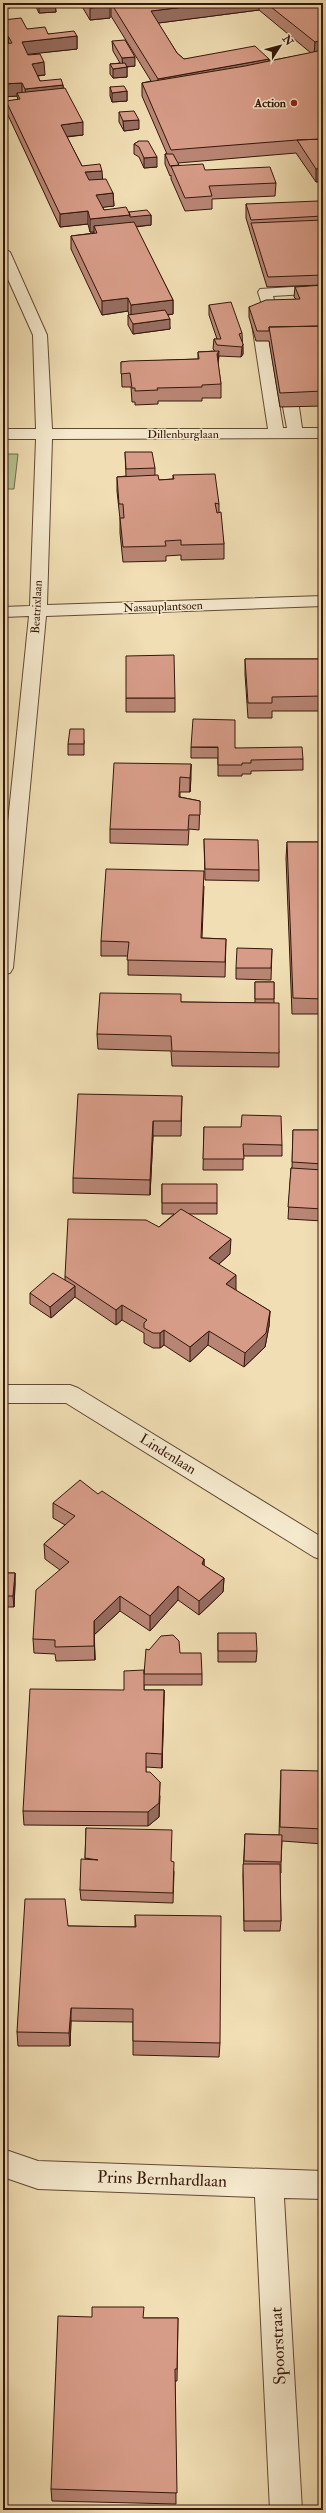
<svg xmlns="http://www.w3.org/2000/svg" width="326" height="2513" font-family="'IM FELL Double Pica',serif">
<rect width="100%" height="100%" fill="#f1deb4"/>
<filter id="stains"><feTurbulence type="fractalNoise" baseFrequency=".005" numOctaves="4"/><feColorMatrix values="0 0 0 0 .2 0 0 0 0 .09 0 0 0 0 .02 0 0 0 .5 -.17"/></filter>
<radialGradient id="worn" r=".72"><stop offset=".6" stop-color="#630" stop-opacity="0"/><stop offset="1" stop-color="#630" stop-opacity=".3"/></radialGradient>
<path fill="#b4c291" stroke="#746c4e" d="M 3,454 L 18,454 L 14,489 L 3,489 Z"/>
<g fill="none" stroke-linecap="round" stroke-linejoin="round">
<defs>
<path id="minor" d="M 3,248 L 10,252 L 47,335 L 52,429 L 268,429 L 252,324 L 257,317 L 262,316 L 269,320 L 266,324 L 283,428 L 287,428 L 283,407 L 291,402 L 299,407 L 302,428 L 323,428 L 323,438 L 52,439 L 47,605 L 323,596 L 323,606 L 46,616 L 13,968 L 10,973 L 3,974 L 3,871 L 29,616 L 3,617 L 3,607 L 30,606 L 36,439 L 3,439 L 3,429 L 36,429 L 33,335 L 3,268 Z
M 323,285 L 323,293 L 273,296 L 277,311 L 275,314 L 265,314 L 258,292 L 260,289 Z
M 3,1385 L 70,1385 L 78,1388 L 323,1538 L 323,1560 L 314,1557 L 66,1403 L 3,1403 Z
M 3,2149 L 38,2161 L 323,2171 L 323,2199 L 284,2198 L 302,2510 L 270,2510 L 255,2197 L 38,2189 L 3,2177 Z"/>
</defs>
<use href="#minor" stroke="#634935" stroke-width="2"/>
<use href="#minor" fill="#f6eace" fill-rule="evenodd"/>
</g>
<path fill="#b98675" stroke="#34170b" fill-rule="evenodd" d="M 35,3 L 60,3 L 55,3 L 56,12 L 39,13 L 35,5 Z
M 80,3 L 108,3 L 110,18 L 90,20 Z
M 111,3 L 323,3 L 323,181 L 316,182 L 296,153 L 178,163 L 179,166 L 276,183 L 275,196 L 212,199 L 212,209 L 185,211 L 171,179 L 171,175 L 170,176 L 165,164 L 165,154 L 167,154 L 142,96 L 142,83 L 151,81 L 111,16 ZM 259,10 L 311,53 L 269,61 L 269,59 L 184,59 L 177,53 L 158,23 Z
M 3,20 L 27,29 L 48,34 L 77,36 L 77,49 L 28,54 L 45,75 L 38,76 L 40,81 L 63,85 L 63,89 L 83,135 L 67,137 L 82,166 L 103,179 L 113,193 L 114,206 L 103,207 L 104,210 L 129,212 L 151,215 L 151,225 L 136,227 L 173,300 L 173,314 L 168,315 L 170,329 L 133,334 L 128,325 L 128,315 L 129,315 L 128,311 L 102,315 L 71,249 L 71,236 L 94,233 L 94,232 L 90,232 L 88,224 L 60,227 L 7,113 L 6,101 L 18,100 L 17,96 L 3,97 Z
M 112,41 L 135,66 L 127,67 L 127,77 L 113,78 L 110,74 L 110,64 L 120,63 L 113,51 Z
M 110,87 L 127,91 L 127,101 L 112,102 L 110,96 Z
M 119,112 L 139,129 L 124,131 L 119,122 Z
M 139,141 L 157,167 L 144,168 L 139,157 L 134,154 L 134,144 Z
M 246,204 L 323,215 L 323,285 L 267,287 L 246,218 Z
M 323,285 L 323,406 L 280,407 L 269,341 L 256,341 L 249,317 L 249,307 L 296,299 L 294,297 L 295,287 Z
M 209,305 L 242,333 L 243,354 L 241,357 L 219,356 L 218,364 L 221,384 L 221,398 L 202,398 L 202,401 L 158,401 L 158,404 L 135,405 L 135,402 L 132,402 L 131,387 L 122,387 L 121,362 L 198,359 L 198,352 L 215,351 L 213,349 L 214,339 L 217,339 L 209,315 Z
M 125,452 L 155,468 L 155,475 L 159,480 L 173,479 L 173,475 L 219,504 L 219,513 L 224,544 L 224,559 L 181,560 L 181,555 L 166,556 L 166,561 L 123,562 L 120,533 L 120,519 L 117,491 L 117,477 L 126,476 Z
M 245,659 L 323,659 L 323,711 L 272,711 L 272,718 L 248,718 L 245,674 Z
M 126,698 L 175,698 L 175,712 L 126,712 Z
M 84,740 L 84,755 L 68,755 L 68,744 Z
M 191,747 L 235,748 L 303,759 L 303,770 L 251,771 L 251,774 L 242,774 L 242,776 L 218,776 L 218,758 L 191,758 Z
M 191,764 L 190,792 L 180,792 L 180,797 L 200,801 L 199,830 L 189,829 L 188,845 L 110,843 L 110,829 Z
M 204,839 L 259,870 L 259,881 L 205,880 Z
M 287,842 L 323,842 L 323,1014 L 292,1014 L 286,858 Z
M 204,886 L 202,938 L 226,939 L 225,977 L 128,975 L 128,956 L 101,956 L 101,941 Z
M 272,949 L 271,980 L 236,979 L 236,968 Z
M 255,982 L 274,982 L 274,1003 L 279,1053 L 279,1067 L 172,1066 L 171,1051 L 98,1049 L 97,1034 L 181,1002 L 255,1003 Z
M 182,1096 L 181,1136 L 153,1136 L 150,1195 L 73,1193 L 73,1178 Z
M 204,1127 L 282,1145 L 282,1156 L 243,1156 L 243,1170 L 203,1170 Z
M 293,1130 L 323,1130 L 323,1221 L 288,1219 L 291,1168 L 292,1168 Z
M 162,1184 L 217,1203 L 217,1214 L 189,1214 L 230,1254 L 219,1264 L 236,1290 L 235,1290 L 270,1311 L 269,1326 L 265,1347 L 244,1367 L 208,1345 L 190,1362 L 164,1345 L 160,1348 L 153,1348 L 144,1343 L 144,1333 L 122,1320 L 116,1325 L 75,1297 L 51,1318 L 30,1304 L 30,1293 L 65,1280 L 65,1276 L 159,1227 L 174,1214 L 162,1214 Z
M 98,1494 L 204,1559 L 204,1566 L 224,1578 L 223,1592 L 199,1615 L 178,1600 L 150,1631 L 120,1611 L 94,1635 L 95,1660 L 56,1661 L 55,1654 L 34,1653 L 33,1639 L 60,1570 L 45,1559 L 44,1544 L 65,1525 L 53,1518 L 53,1503 Z
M 3,1573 L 15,1573 L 15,1584 L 14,1607 L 3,1607 Z
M 218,1633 L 257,1651 L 256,1662 L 218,1662 Z
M 180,1653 L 202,1674 L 202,1685 L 144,1685 L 144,1690 L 164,1690 L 162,1768 L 146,1767 L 146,1772 L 160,1796 L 159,1817 L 148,1826 L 24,1825 L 23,1811 L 124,1690 L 144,1670 Z
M 281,1770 L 320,1799 L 323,1799 L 323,1844 L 282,1841 L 281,1862 L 281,1873 L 280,1873 L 281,1921 L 280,1931 L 244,1931 L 243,1875 L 245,1834 L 279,1835 Z
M 86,1828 L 171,1861 L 174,1872 L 173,1903 L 81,1900 L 80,1890 L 85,1859 Z
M 135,1915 L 220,2043 L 219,2057 L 133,2055 L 133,2022 L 71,2021 L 70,2046 L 18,2046 L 17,2032 L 68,1926 L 135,1927 Z
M 144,2318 L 178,2318 L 177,2381 L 175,2381 L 176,2504 L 52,2501 L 51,2489 Z"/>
<path fill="#966d5f" stroke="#34170b" d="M 3,3 L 10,3 L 10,8 L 3,8 Z
M 39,3 L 60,3 L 55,3 L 56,12 L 39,13 Z
M 217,3 L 259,3 L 259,10 L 151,24 L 151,11 Z
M 110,6 L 110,18 L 90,20 L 90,8 Z
M 3,36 L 8,36 L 9,48 L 3,49 Z
M 77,36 L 77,49 L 22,55 L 22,42 Z
M 323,40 L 323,53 L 314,55 L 315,42 Z
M 135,57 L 135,66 L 123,67 L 122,58 Z
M 269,59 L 269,72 L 158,92 L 158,79 Z
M 44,62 L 45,75 L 32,76 L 32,64 Z
M 127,67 L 127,77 L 113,78 L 113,69 Z
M 22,83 L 22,95 L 17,93 L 17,96 L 3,97 L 3,84 Z
M 63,85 L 64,98 L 26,102 L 25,89 Z
M 127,91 L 127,101 L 112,102 L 112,93 Z
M 139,120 L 139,129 L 124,131 L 123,121 Z
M 83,122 L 83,135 L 61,137 L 61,125 Z
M 157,157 L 157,167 L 144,168 L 144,158 Z
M 323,168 L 323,181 L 316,182 L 316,169 Z
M 102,171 L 103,184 L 85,185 L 85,172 Z
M 113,193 L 114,206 L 97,208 L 96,195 Z
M 88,211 L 88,224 L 60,227 L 60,214 Z
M 130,215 L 151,215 L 151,225 L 130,227 L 94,226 L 94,232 L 90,232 L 90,219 Z
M 128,298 L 128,311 L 102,315 L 102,301 Z
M 173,300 L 173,314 L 131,319 L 131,305 Z
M 170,319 L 170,329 L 133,334 L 133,324 Z
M 243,344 L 243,354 L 241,357 L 242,347 Z
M 219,351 L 218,365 L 217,354 Z
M 191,764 L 191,779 L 190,792 L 190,778 Z
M 153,1121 L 153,1136 L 150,1195 L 150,1180 Z
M 231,1239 L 230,1254 L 209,1273 L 209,1258 Z
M 236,1275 L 236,1290 L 225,1299 L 226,1284 Z
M 75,1286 L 75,1297 L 51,1318 L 50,1307 Z
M 122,1305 L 122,1320 L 116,1325 L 116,1310 Z
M 270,1311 L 269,1326 L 265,1347 L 244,1367 L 245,1353 Z
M 164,1330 L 164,1345 L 160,1348 L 160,1333 Z
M 209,1331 L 208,1345 L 190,1362 L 190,1347 Z
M 204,1559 L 204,1574 L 202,1564 Z
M 15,1573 L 15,1584 L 14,1607 L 13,1596 Z
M 224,1578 L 223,1592 L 199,1615 L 199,1601 Z
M 178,1586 L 178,1600 L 150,1631 L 150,1616 Z
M 120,1596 L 120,1611 L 94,1635 L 95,1660 L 94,1621 Z
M 164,1690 L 164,1704 L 162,1768 L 162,1754 Z
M 160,1782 L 159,1817 L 148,1826 L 148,1812 Z
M 71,2008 L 71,2021 L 70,2046 L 69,2033 Z"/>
<path fill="#d79c88" stroke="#34170b" d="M 87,3 L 108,3 L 110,6 L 90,8 Z
M 111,3 L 217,3 L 151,11 L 177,53 L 184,59 L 255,46 L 269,59 L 158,79 Z
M 266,3 L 323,3 L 323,40 L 315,42 Z
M 21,18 L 27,29 L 45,27 L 48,34 L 74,31 L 77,36 L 22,42 L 28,55 L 40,54 L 44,62 L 32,64 L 40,81 L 61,79 L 63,85 L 25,89 L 22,83 L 3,84 L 3,44 L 12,43 L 8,36 L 3,36 L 3,20 Z
M 125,40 L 135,57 L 122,58 L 112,41 Z
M 323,50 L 323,139 L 297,140 L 171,150 L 142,83 L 245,66 Z
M 125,63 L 127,67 L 113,69 L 110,64 Z
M 124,86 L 127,91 L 112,93 L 110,87 Z
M 65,88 L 83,122 L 61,125 L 82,166 L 100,164 L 102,171 L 85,172 L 89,180 L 106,179 L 113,193 L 96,195 L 104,210 L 126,207 L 130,215 L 90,219 L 88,211 L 60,214 L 6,101 L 20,99 L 17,93 Z
M 134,111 L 139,120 L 123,121 L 119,112 Z
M 323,139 L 323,168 L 316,169 L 297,140 Z
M 139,141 L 148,141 L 157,157 L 144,158 L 139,147 L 134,144 Z
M 165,154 L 173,154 L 179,165 L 170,166 Z
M 203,164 L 205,170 L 270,167 L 276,183 L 209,186 L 212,196 L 185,198 L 171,166 Z
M 318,201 L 323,216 L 251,220 L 246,204 Z
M 147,210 L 151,215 L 130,217 L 130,215 L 129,212 Z
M 323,220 L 323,275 L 268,277 L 251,223 Z
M 134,222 L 173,300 L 131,305 L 128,298 L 102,301 L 71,236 L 97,233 L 94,226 Z
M 323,285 L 323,326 L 269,327 L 269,331 L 257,331 L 249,307 L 266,300 L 300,299 L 295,287 Z
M 231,302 L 242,333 L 239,334 L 243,344 L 242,347 L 217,345 L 214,339 L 221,339 L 209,305 Z
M 165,310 L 170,319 L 133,324 L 128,315 Z
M 323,326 L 323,391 L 280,393 L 269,327 Z
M 219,351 L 217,354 L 221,384 L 202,385 L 202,387 L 157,388 L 158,390 L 135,391 L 135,388 L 132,388 L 130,373 L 121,374 L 121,362 L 129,361 L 199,359 L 198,352 Z
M 125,452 L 152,452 L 155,468 L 126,469 Z
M 215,474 L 219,504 L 215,503 L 217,513 L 221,512 L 224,544 L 181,545 L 181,540 L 165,541 L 166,546 L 123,547 L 120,518 L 124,518 L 123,504 L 119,504 L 117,477 L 158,475 L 159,480 L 174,479 L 173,475 Z
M 174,655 L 175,698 L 126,698 L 126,656 Z
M 245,659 L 323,659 L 323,696 L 272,697 L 272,703 L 248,703 Z
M 193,719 L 235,720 L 235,748 L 302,747 L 303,759 L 251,760 L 251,763 L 242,763 L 242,765 L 218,765 L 218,747 L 191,747 Z
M 70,729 L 84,729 L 84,744 L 68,744 Z
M 114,763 L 191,764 L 190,778 L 180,777 L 179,797 L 200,801 L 200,815 L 189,815 L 188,830 L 110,829 Z
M 204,839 L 258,840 L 259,870 L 205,869 Z
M 287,842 L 323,842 L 323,999 L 293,998 Z
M 106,869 L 204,871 L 201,938 L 226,939 L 225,962 L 127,960 L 129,942 L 101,941 Z
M 237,948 L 272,949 L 271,968 L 236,968 Z
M 255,982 L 274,982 L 274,999 L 255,999 Z
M 100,993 L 181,994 L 181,1002 L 279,1003 L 279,1053 L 172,1051 L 171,1036 L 97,1034 Z
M 78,1094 L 182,1096 L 181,1121 L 153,1121 L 150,1180 L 73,1178 Z
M 242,1115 L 281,1116 L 282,1145 L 243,1144 L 244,1159 L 203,1159 L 204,1127 L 241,1127 Z
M 293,1130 L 323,1130 L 323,1164 L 292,1162 Z
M 291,1168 L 323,1170 L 323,1209 L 288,1207 Z
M 162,1184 L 217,1184 L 217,1203 L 162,1203 Z
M 181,1209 L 231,1239 L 209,1258 L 236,1275 L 226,1284 L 270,1311 L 266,1333 L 245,1353 L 209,1331 L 190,1347 L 164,1330 L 160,1333 L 153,1333 L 144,1328 L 144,1323 L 147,1320 L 122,1305 L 116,1310 L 65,1276 L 68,1219 L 146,1220 L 159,1227 Z
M 53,1273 L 75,1286 L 50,1307 L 30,1293 Z
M 80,1480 L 98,1494 L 102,1491 L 204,1559 L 202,1564 L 224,1578 L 199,1601 L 178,1586 L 150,1616 L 120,1596 L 94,1621 L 94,1646 L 55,1647 L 55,1640 L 33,1639 L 36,1590 L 69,1562 L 44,1544 L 75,1516 L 53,1503 Z
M 3,1573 L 15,1573 L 13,1596 L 3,1596 Z
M 218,1633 L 256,1633 L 257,1651 L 218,1651 Z
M 173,1635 L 179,1641 L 180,1653 L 201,1653 L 202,1674 L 144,1674 L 146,1649 L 149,1650 L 161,1636 Z
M 144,1670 L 144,1690 L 164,1690 L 162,1754 L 146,1753 L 146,1772 L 150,1772 L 160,1782 L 159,1803 L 148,1812 L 23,1811 L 30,1689 L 124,1690 L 124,1671 Z
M 281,1770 L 320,1771 L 320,1799 L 323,1799 L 323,1829 L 280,1827 Z
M 86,1828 L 172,1830 L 171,1861 L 174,1862 L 173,1893 L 80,1890 L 81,1859 L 98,1860 L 85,1858 Z
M 245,1834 L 282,1835 L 281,1862 L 244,1861 Z
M 243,1864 L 280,1864 L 281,1921 L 244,1921 Z
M 25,1899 L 65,1899 L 68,1926 L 136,1927 L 135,1915 L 221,1916 L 220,2043 L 133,2041 L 133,2009 L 71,2008 L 69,2033 L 17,2032 Z
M 92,2307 L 144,2307 L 143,2318 L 178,2318 L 177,2369 L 175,2369 L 177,2493 L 51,2489 L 58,2316 L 92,2317 Z"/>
<circle fill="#8f2418" stroke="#f6eace" stroke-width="1.5" cx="294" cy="103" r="4"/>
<g text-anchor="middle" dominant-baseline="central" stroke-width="3" stroke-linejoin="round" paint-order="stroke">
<g font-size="12" font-weight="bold" fill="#34170b" stroke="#f6eace" text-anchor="end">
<text x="286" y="103">Action</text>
</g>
<g font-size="12" fill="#34170b" stroke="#f6eace">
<text x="183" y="434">Dillenburglaan</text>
<text transform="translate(37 607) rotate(-87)">Beatrixlaan</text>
<text transform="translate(163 607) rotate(-2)">Nassauplantsoen</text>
</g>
<g font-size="14" fill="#34170b" stroke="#f6eace">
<text transform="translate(168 1454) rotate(32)">Lindenlaan</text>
</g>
<g font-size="17" fill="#34170b" stroke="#f6eace">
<text transform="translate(162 2179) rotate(2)">Prins Bernhardlaan</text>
<text transform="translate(278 2346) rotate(-93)">Spoorstraat</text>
</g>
</g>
<rect width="326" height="2513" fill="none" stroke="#f1deb4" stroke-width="16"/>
<rect x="4" y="4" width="318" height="2505" fill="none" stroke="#34170b" stroke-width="2"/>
<rect x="8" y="8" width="310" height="2497" fill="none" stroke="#34170b"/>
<g transform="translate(280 46) rotate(54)" stroke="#f6eace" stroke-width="3" paint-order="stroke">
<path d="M0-3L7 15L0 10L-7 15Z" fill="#34170b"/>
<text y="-6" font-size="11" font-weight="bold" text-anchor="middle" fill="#34170b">N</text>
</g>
<rect width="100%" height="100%" filter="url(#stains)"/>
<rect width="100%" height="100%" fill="url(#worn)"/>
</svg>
